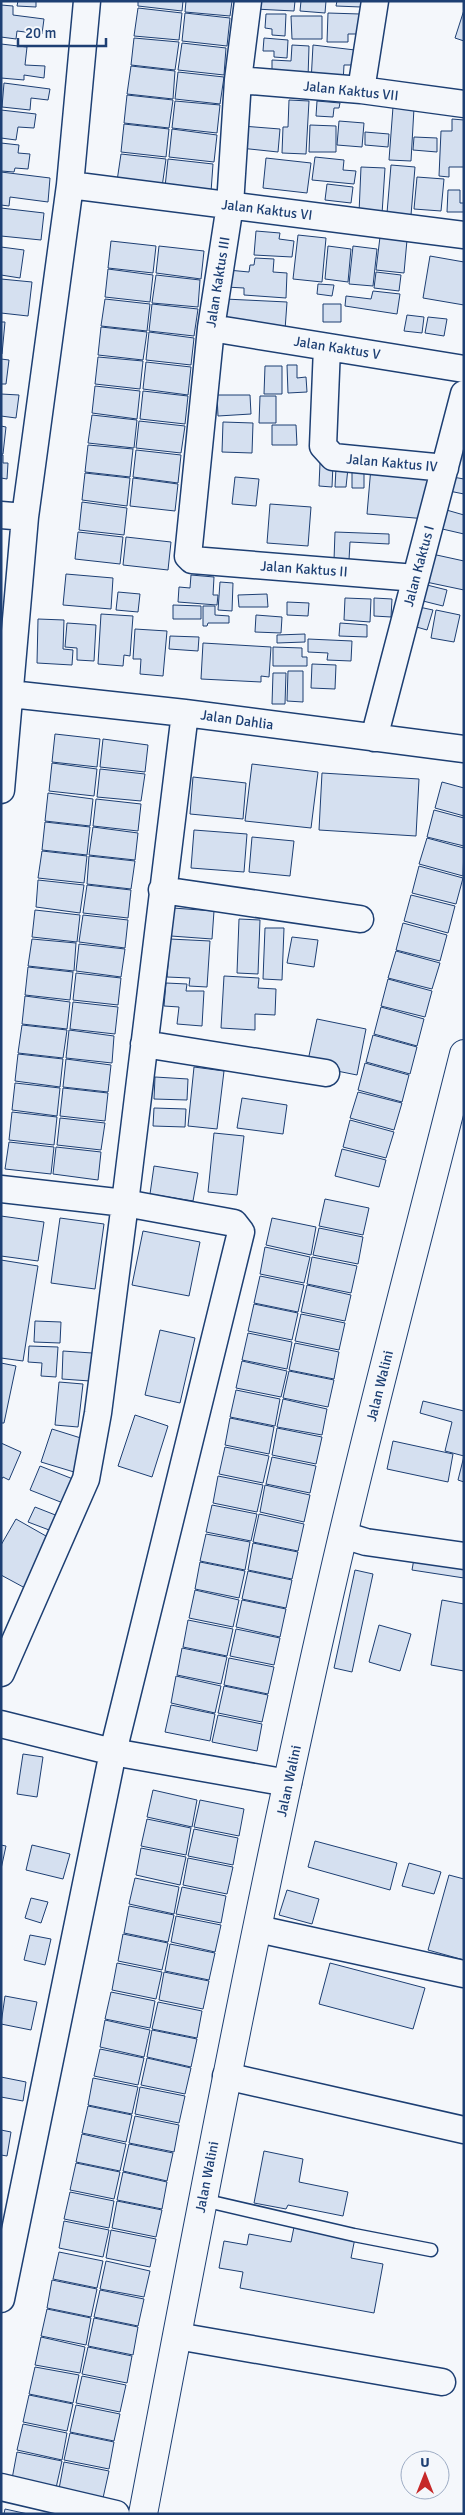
<svg xmlns="http://www.w3.org/2000/svg" width="465" height="2515" font-family="Signika,sans-serif">
<rect width="100%" height="100%" fill="#f4f7fb"/>
<path fill="#d5e0f0" stroke="#1d3f73" d="M 18,1 L 36,1 L 36,7 L 17,6 Z
M 138,1 L 183,1 L 182,11 L 138,6 Z
M 186,1 L 232,1 L 230,16 L 185,12 Z
M 256,1 L 295,1 L 294,11 L 255,9 Z
M 301,1 L 326,1 L 325,13 L 300,11 Z
M 337,1 L 361,1 L 361,7 L 336,6 Z
M 1,5 L 13,6 L 13,15 L 44,19 L 42,34 L 17,31 L 16,39 L 1,37 Z
M 138,8 L 182,13 L 179,40 L 134,36 Z
M 464,10 L 464,41 L 455,38 Z
M 185,13 L 230,18 L 227,46 L 182,41 Z
M 328,13 L 360,14 L 360,34 L 348,34 L 348,42 L 327,42 Z
M 266,14 L 286,14 L 285,36 L 272,35 L 272,29 L 265,28 Z
M 291,16 L 322,16 L 322,39 L 292,39 Z
M 134,38 L 179,42 L 175,70 L 131,65 Z
M 264,38 L 288,40 L 287,58 L 274,57 L 274,51 L 263,51 Z
M 182,43 L 226,48 L 224,75 L 178,70 Z
M 1,44 L 27,47 L 25,65 L 45,66 L 44,78 L 24,75 L 24,80 L 1,78 Z
M 292,45 L 309,46 L 308,78 L 272,76 L 272,60 L 291,61 Z
M 313,45 L 355,50 L 354,65 L 344,65 L 343,83 L 311,82 Z
M 131,66 L 175,71 L 173,99 L 127,94 Z
M 178,72 L 224,77 L 220,104 L 175,99 Z
M 4,83 L 50,89 L 48,100 L 31,98 L 30,110 L 2,107 Z
M 127,95 L 173,100 L 169,128 L 124,123 Z
M 289,100 L 309,101 L 306,154 L 282,153 L 283,127 L 288,127 Z
M 175,101 L 220,105 L 217,133 L 172,128 Z
M 317,101 L 340,103 L 339,108 L 334,108 L 333,117 L 316,116 Z
M 393,107 L 414,108 L 411,161 L 389,160 Z
M 1,110 L 36,114 L 34,128 L 18,127 L 16,140 L 1,138 Z
M 452,119 L 464,120 L 464,167 L 449,167 L 449,177 L 439,176 L 441,131 L 452,131 Z
M 339,121 L 364,123 L 362,147 L 337,145 Z
M 124,124 L 169,129 L 166,157 L 121,152 Z
M 310,125 L 336,126 L 336,152 L 309,152 Z
M 242,126 L 280,129 L 278,152 L 240,148 Z
M 172,129 L 217,135 L 214,162 L 169,157 Z
M 365,132 L 389,134 L 388,147 L 365,145 Z
M 414,137 L 437,138 L 437,152 L 413,150 Z
M 1,143 L 19,145 L 18,153 L 30,154 L 28,169 L 15,168 L 14,172 L 1,171 Z
M 121,154 L 166,159 L 162,187 L 117,181 Z
M 315,157 L 344,160 L 343,170 L 356,171 L 354,184 L 312,180 Z
M 266,158 L 311,163 L 307,193 L 263,188 Z
M 168,159 L 213,164 L 211,192 L 165,187 Z
M 391,165 L 415,167 L 411,215 L 387,213 Z
M 361,167 L 385,168 L 382,214 L 359,213 Z
M 1,172 L 50,178 L 48,202 L 10,197 L 9,206 L 1,205 Z
M 417,177 L 444,179 L 441,211 L 414,209 Z
M 327,184 L 353,187 L 351,203 L 325,200 Z
M 448,190 L 460,190 L 460,203 L 464,203 L 464,212 L 447,212 Z
M 1,208 L 44,213 L 41,240 L 1,236 L 1,238 Z
M 256,231 L 280,233 L 279,239 L 294,241 L 292,257 L 254,255 Z
M 298,235 L 326,238 L 322,282 L 293,279 Z
M 380,237 L 407,240 L 404,273 L 376,270 Z
M 111,241 L 156,246 L 153,273 L 108,268 Z
M 159,246 L 204,251 L 201,279 L 156,273 Z
M 328,246 L 351,249 L 348,282 L 325,279 Z
M 353,246 L 377,249 L 373,286 L 349,284 Z
M 1,247 L 24,250 L 20,278 L 1,275 Z
M 430,256 L 464,262 L 464,305 L 423,298 Z
M 255,258 L 274,259 L 273,272 L 287,273 L 286,298 L 244,295 L 244,288 L 226,287 L 228,270 L 249,272 L 250,265 L 254,265 Z
M 108,269 L 153,275 L 150,302 L 105,297 Z
M 376,272 L 401,275 L 399,291 L 374,288 Z
M 156,275 L 200,280 L 198,307 L 152,303 Z
M 1,279 L 32,282 L 28,316 L 1,313 Z
M 318,284 L 334,285 L 332,296 L 317,294 Z
M 373,291 L 400,294 L 397,314 L 345,306 L 346,296 L 371,299 Z
M 105,299 L 150,304 L 147,331 L 101,326 Z
M 225,299 L 287,302 L 285,330 L 224,322 Z
M 152,304 L 198,309 L 194,336 L 149,331 Z
M 323,304 L 341,304 L 341,322 L 323,322 Z
M 407,315 L 424,317 L 422,333 L 404,331 Z
M 428,317 L 447,319 L 444,336 L 425,333 Z
M 1,322 L 5,322 L 2,354 L 1,354 Z
M 101,327 L 147,332 L 143,360 L 98,355 Z
M 149,332 L 194,338 L 191,365 L 146,360 Z
M 98,357 L 143,361 L 140,389 L 95,384 Z
M 1,359 L 9,360 L 6,384 L 1,384 Z
M 146,362 L 191,367 L 188,395 L 143,389 Z
M 287,365 L 297,365 L 297,378 L 306,377 L 307,392 L 288,393 Z
M 265,366 L 282,366 L 282,394 L 264,394 Z
M 95,386 L 140,391 L 137,419 L 92,413 Z
M 143,391 L 188,396 L 185,424 L 140,419 Z
M 1,394 L 19,395 L 16,418 L 1,416 Z
M 217,395 L 250,395 L 251,414 L 218,416 Z
M 260,396 L 276,396 L 276,423 L 259,423 Z
M 92,415 L 137,420 L 134,448 L 88,443 Z
M 139,421 L 185,426 L 181,453 L 136,448 Z
M 223,422 L 253,423 L 252,453 L 222,452 Z
M 272,425 L 296,425 L 297,445 L 272,445 Z
M 1,426 L 6,427 L 3,454 L 1,454 Z
M 88,445 L 133,449 L 130,477 L 85,472 Z
M 136,450 L 181,455 L 178,483 L 133,477 Z
M 1,455 L 3,455 L 3,463 L 8,463 L 7,479 L 1,478 Z
M 320,463 L 333,464 L 332,487 L 319,486 Z
M 371,467 L 431,472 L 427,519 L 367,514 Z
M 336,468 L 348,468 L 346,487 L 335,487 Z
M 352,471 L 364,471 L 364,488 L 352,488 Z
M 85,473 L 130,478 L 127,506 L 82,500 Z
M 447,476 L 464,479 L 464,494 L 444,490 Z
M 235,477 L 259,479 L 256,506 L 232,504 Z
M 133,478 L 178,484 L 175,511 L 130,506 Z
M 82,502 L 127,508 L 124,535 L 79,530 Z
M 270,504 L 311,507 L 308,546 L 267,543 Z
M 443,509 L 464,515 L 464,534 L 438,528 Z
M 78,532 L 123,537 L 120,564 L 75,559 Z
M 335,532 L 389,534 L 389,544 L 350,542 L 349,560 L 334,560 Z
M 126,537 L 171,542 L 168,570 L 123,565 Z
M 432,554 L 464,561 L 464,590 L 426,582 Z
M 66,574 L 113,578 L 111,609 L 63,605 Z
M 191,575 L 214,577 L 213,595 L 218,595 L 217,605 L 178,602 L 179,587 L 190,588 Z
M 220,582 L 233,583 L 232,611 L 218,610 Z
M 427,585 L 447,590 L 443,606 L 423,601 Z
M 118,592 L 140,594 L 138,612 L 116,610 Z
M 267,594 L 268,607 L 239,607 L 238,595 Z
M 345,598 L 371,599 L 370,622 L 344,620 Z
M 374,598 L 392,599 L 391,617 L 374,616 Z
M 287,602 L 309,603 L 308,616 L 287,615 Z
M 173,605 L 201,606 L 201,619 L 173,619 Z
M 203,606 L 215,606 L 215,615 L 229,616 L 229,623 L 208,623 L 207,626 L 203,626 Z
M 419,607 L 433,610 L 427,630 L 413,626 Z
M 436,610 L 460,615 L 454,642 L 431,638 Z
M 101,614 L 133,616 L 130,656 L 124,655 L 123,666 L 98,664 Z
M 256,615 L 282,617 L 281,633 L 255,632 Z
M 38,619 L 64,620 L 63,649 L 73,650 L 72,665 L 37,663 Z
M 67,623 L 96,625 L 94,661 L 77,660 L 77,648 L 65,647 Z
M 340,623 L 367,625 L 367,637 L 339,636 Z
M 135,629 L 167,631 L 163,676 L 140,674 L 141,659 L 133,659 Z
M 305,634 L 305,642 L 277,643 L 277,635 Z
M 170,636 L 199,637 L 198,651 L 169,649 Z
M 308,639 L 352,641 L 351,661 L 327,660 L 328,653 L 308,652 Z
M 203,643 L 271,647 L 269,677 L 261,676 L 261,682 L 201,679 Z
M 273,647 L 302,648 L 302,657 L 307,657 L 307,666 L 273,666 Z
M 312,664 L 336,665 L 335,689 L 311,688 Z
M 288,671 L 303,671 L 303,702 L 287,701 Z
M 273,673 L 286,673 L 285,704 L 272,704 Z
M 55,734 L 100,739 L 97,767 L 52,762 Z
M 103,739 L 148,745 L 145,772 L 100,767 Z
M 52,763 L 97,769 L 94,796 L 49,791 Z
M 252,764 L 318,772 L 311,828 L 245,821 Z
M 100,769 L 145,774 L 141,801 L 97,797 Z
M 322,773 L 419,779 L 416,836 L 319,830 Z
M 193,777 L 246,783 L 243,819 L 190,814 Z
M 442,782 L 464,788 L 464,816 L 435,808 Z
M 48,793 L 93,799 L 90,826 L 45,821 Z
M 96,799 L 141,804 L 138,831 L 93,826 Z
M 434,810 L 464,818 L 464,846 L 427,837 Z
M 45,822 L 90,827 L 87,855 L 42,850 Z
M 93,827 L 138,833 L 135,860 L 89,855 Z
M 194,830 L 247,834 L 244,872 L 191,868 Z
M 252,837 L 294,841 L 290,876 L 249,872 Z
M 427,838 L 464,848 L 463,876 L 419,864 Z
M 42,851 L 87,856 L 84,883 L 38,878 Z
M 89,856 L 135,861 L 131,889 L 87,884 Z
M 419,866 L 463,878 L 456,904 L 412,893 Z
M 38,880 L 84,885 L 80,913 L 36,907 Z
M 87,885 L 131,890 L 128,918 L 83,913 Z
M 411,895 L 455,906 L 448,933 L 404,921 Z
M 173,908 L 214,911 L 212,939 L 171,936 Z
M 35,910 L 80,915 L 77,942 L 32,937 Z
M 83,915 L 128,920 L 125,948 L 79,942 Z
M 239,919 L 260,920 L 258,974 L 237,973 Z
M 403,923 L 447,935 L 440,961 L 396,950 Z
M 265,928 L 284,928 L 282,980 L 263,979 Z
M 292,937 L 318,940 L 314,967 L 287,963 Z
M 32,939 L 76,943 L 74,971 L 28,966 Z
M 170,939 L 210,941 L 207,987 L 189,986 L 190,978 L 167,977 Z
M 79,944 L 125,949 L 121,977 L 76,971 Z
M 396,951 L 440,963 L 432,989 L 388,978 Z
M 28,967 L 73,972 L 70,1000 L 25,995 Z
M 76,973 L 121,978 L 118,1005 L 73,1000 Z
M 224,976 L 259,978 L 258,988 L 276,989 L 275,1015 L 255,1014 L 255,1030 L 221,1028 Z
M 388,979 L 432,991 L 425,1017 L 381,1006 Z
M 166,983 L 187,984 L 186,991 L 204,991 L 202,1026 L 177,1024 L 179,1007 L 164,1006 Z
M 25,996 L 70,1002 L 67,1029 L 22,1024 Z
M 73,1002 L 118,1007 L 115,1034 L 70,1029 Z
M 381,1007 L 424,1019 L 417,1046 L 374,1034 Z
M 317,1019 L 366,1029 L 357,1075 L 307,1065 Z
M 22,1025 L 67,1030 L 63,1058 L 18,1053 Z
M 69,1030 L 114,1036 L 112,1063 L 66,1058 Z
M 373,1035 L 417,1047 L 410,1074 L 366,1062 Z
M 18,1054 L 63,1059 L 60,1087 L 15,1081 Z
M 66,1059 L 111,1065 L 108,1092 L 63,1087 Z
M 365,1063 L 409,1075 L 402,1102 L 358,1090 Z
M 194,1067 L 224,1071 L 217,1129 L 188,1126 Z
M 155,1077 L 188,1079 L 187,1100 L 154,1099 Z
M 15,1083 L 60,1088 L 57,1116 L 12,1110 Z
M 63,1088 L 108,1093 L 105,1121 L 60,1116 Z
M 358,1092 L 402,1103 L 394,1130 L 350,1118 Z
M 242,1098 L 287,1105 L 283,1134 L 237,1128 Z
M 154,1108 L 186,1109 L 185,1127 L 153,1126 Z
M 12,1112 L 57,1117 L 54,1145 L 9,1140 Z
M 60,1118 L 105,1123 L 101,1150 L 57,1145 Z
M 350,1120 L 394,1132 L 386,1158 L 343,1147 Z
M 214,1133 L 244,1136 L 237,1195 L 208,1192 Z
M 9,1142 L 54,1147 L 51,1174 L 5,1169 Z
M 56,1147 L 101,1152 L 98,1180 L 53,1174 Z
M 342,1149 L 386,1160 L 379,1187 L 335,1176 Z
M 154,1166 L 198,1173 L 193,1201 L 150,1194 Z
M 325,1199 L 369,1208 L 363,1235 L 319,1226 Z
M 1,1216 L 44,1222 L 38,1261 L 1,1256 Z
M 60,1218 L 104,1224 L 95,1289 L 51,1283 Z
M 272,1218 L 316,1227 L 311,1255 L 266,1245 Z
M 319,1228 L 363,1237 L 358,1264 L 313,1255 Z
M 143,1231 L 200,1242 L 189,1296 L 132,1285 Z
M 265,1247 L 310,1257 L 304,1283 L 260,1274 Z
M 312,1257 L 357,1266 L 351,1293 L 307,1284 Z
M 1,1260 L 38,1266 L 23,1361 L 1,1358 Z
M 260,1276 L 304,1285 L 298,1312 L 254,1303 Z
M 307,1285 L 351,1295 L 345,1321 L 301,1312 Z
M 254,1304 L 298,1313 L 292,1340 L 248,1331 Z
M 301,1314 L 345,1323 L 339,1350 L 295,1341 Z
M 35,1321 L 61,1322 L 60,1343 L 34,1342 Z
M 160,1330 L 195,1338 L 180,1403 L 145,1395 Z
M 248,1333 L 292,1342 L 287,1369 L 242,1360 Z
M 295,1343 L 339,1352 L 334,1379 L 289,1370 Z
M 29,1346 L 58,1347 L 56,1377 L 41,1376 L 42,1363 L 28,1362 Z
M 63,1351 L 92,1353 L 90,1381 L 62,1379 Z
M 242,1361 L 287,1371 L 281,1397 L 236,1388 Z
M 1,1363 L 16,1366 L 4,1423 L 1,1423 Z
M 289,1371 L 334,1380 L 328,1407 L 283,1398 Z
M 59,1382 L 83,1384 L 78,1427 L 55,1425 Z
M 236,1390 L 280,1399 L 275,1426 L 230,1417 Z
M 283,1399 L 327,1409 L 322,1435 L 277,1427 Z
M 423,1401 L 464,1411 L 464,1456 L 445,1451 L 452,1422 L 420,1413 Z
M 135,1415 L 168,1426 L 152,1477 L 118,1466 Z
M 230,1418 L 274,1427 L 269,1454 L 225,1445 Z
M 277,1428 L 322,1437 L 316,1464 L 272,1455 Z
M 52,1429 L 84,1439 L 74,1472 L 41,1462 Z
M 393,1441 L 453,1454 L 448,1482 L 387,1469 Z
M 1,1443 L 21,1452 L 9,1480 L 3,1477 L 1,1480 Z
M 225,1447 L 269,1456 L 263,1483 L 219,1474 Z
M 464,1456 L 464,1482 L 458,1480 Z
M 272,1457 L 316,1466 L 310,1493 L 266,1484 Z
M 40,1466 L 73,1479 L 63,1503 L 30,1490 Z
M 218,1476 L 263,1485 L 257,1512 L 213,1503 Z
M 265,1485 L 310,1495 L 304,1522 L 260,1512 Z
M 212,1505 L 257,1514 L 251,1541 L 206,1532 Z
M 35,1507 L 63,1518 L 57,1533 L 28,1522 Z
M 259,1514 L 304,1524 L 298,1551 L 253,1542 Z
M 16,1519 L 53,1540 L 25,1588 L 1,1575 L 1,1545 Z
M 206,1534 L 250,1542 L 245,1570 L 200,1561 Z
M 253,1543 L 298,1552 L 292,1579 L 248,1570 Z
M 415,1553 L 464,1561 L 464,1578 L 412,1570 Z
M 200,1562 L 245,1571 L 239,1598 L 195,1589 Z
M 355,1570 L 373,1574 L 352,1672 L 334,1668 Z
M 248,1571 L 292,1580 L 286,1608 L 242,1599 Z
M 195,1590 L 239,1600 L 233,1627 L 189,1618 Z
M 242,1600 L 286,1609 L 280,1637 L 236,1627 Z
M 442,1600 L 464,1604 L 464,1671 L 431,1665 Z
M 188,1620 L 233,1629 L 227,1656 L 183,1647 Z
M 379,1625 L 411,1634 L 400,1671 L 369,1662 Z
M 236,1629 L 280,1638 L 274,1665 L 230,1656 Z
M 182,1648 L 227,1657 L 221,1684 L 177,1675 Z
M 229,1658 L 274,1667 L 268,1694 L 224,1685 Z
M 176,1676 L 221,1686 L 215,1713 L 171,1703 Z
M 224,1686 L 268,1695 L 262,1722 L 218,1713 Z
M 171,1705 L 215,1714 L 210,1741 L 165,1732 Z
M 218,1715 L 262,1724 L 257,1751 L 212,1742 Z
M 23,1754 L 43,1757 L 37,1797 L 17,1794 Z
M 153,1790 L 197,1800 L 192,1827 L 147,1817 Z
M 200,1800 L 244,1809 L 239,1836 L 194,1827 Z
M 147,1819 L 191,1828 L 186,1855 L 141,1846 Z
M 194,1829 L 238,1838 L 233,1865 L 188,1856 Z
M 315,1841 L 397,1863 L 390,1890 L 308,1867 Z
M 1,1845 L 6,1846 L 1,1869 Z
M 32,1845 L 70,1854 L 63,1879 L 26,1870 Z
M 141,1848 L 186,1857 L 180,1885 L 136,1875 Z
M 188,1858 L 233,1867 L 227,1894 L 183,1885 Z
M 409,1863 L 441,1872 L 434,1894 L 402,1886 Z
M 449,1875 L 464,1879 L 464,1960 L 428,1950 Z
M 135,1878 L 179,1887 L 174,1914 L 129,1904 Z
M 182,1887 L 226,1896 L 221,1923 L 176,1914 Z
M 287,1890 L 319,1899 L 312,1924 L 279,1915 Z
M 31,1898 L 48,1902 L 41,1923 L 25,1918 Z
M 129,1906 L 174,1915 L 168,1942 L 124,1933 Z
M 176,1916 L 221,1925 L 215,1952 L 171,1942 Z
M 123,1934 L 168,1943 L 162,1970 L 118,1961 Z
M 30,1935 L 51,1939 L 45,1965 L 24,1960 Z
M 170,1944 L 215,1953 L 209,1980 L 165,1971 Z
M 117,1963 L 162,1972 L 156,1999 L 112,1990 Z
M 330,1963 L 425,1988 L 413,2029 L 319,2004 Z
M 164,1972 L 209,1981 L 203,2009 L 159,2000 Z
M 111,1992 L 155,2001 L 150,2028 L 105,2019 Z
M 5,1996 L 37,2002 L 31,2030 L 1,2024 Z
M 158,2002 L 202,2011 L 197,2038 L 152,2029 Z
M 105,2020 L 150,2030 L 144,2057 L 100,2047 Z
M 152,2030 L 197,2039 L 191,2067 L 147,2057 Z
M 100,2049 L 144,2058 L 138,2085 L 94,2076 Z
M 147,2058 L 191,2068 L 185,2094 L 141,2085 Z
M 1,2077 L 26,2082 L 23,2101 L 1,2097 Z
M 93,2078 L 138,2087 L 132,2114 L 88,2105 Z
M 140,2087 L 185,2096 L 179,2123 L 135,2114 Z
M 88,2106 L 132,2115 L 126,2142 L 82,2133 Z
M 135,2116 L 179,2125 L 174,2152 L 129,2143 Z
M 1,2130 L 11,2132 L 7,2156 L 1,2155 Z
M 82,2134 L 126,2144 L 120,2171 L 76,2162 Z
M 129,2144 L 173,2153 L 167,2181 L 123,2171 Z
M 264,2151 L 303,2159 L 299,2182 L 348,2192 L 343,2216 L 288,2205 L 286,2209 L 254,2203 Z
M 76,2163 L 120,2172 L 114,2199 L 70,2190 Z
M 123,2172 L 167,2182 L 162,2209 L 117,2200 Z
M 70,2192 L 114,2201 L 109,2228 L 64,2219 Z
M 117,2201 L 162,2210 L 156,2237 L 112,2228 Z
M 64,2221 L 109,2230 L 103,2257 L 59,2248 Z
M 294,2227 L 355,2238 L 351,2258 L 383,2264 L 374,2313 L 240,2288 L 243,2272 L 219,2268 L 224,2241 L 247,2245 L 249,2234 L 291,2242 Z
M 111,2230 L 156,2239 L 150,2267 L 106,2258 Z
M 59,2252 L 103,2261 L 97,2288 L 53,2279 Z
M 106,2261 L 150,2271 L 144,2297 L 100,2289 Z
M 52,2280 L 97,2289 L 91,2317 L 47,2308 Z
M 100,2290 L 144,2299 L 138,2326 L 94,2317 Z
M 47,2309 L 91,2318 L 86,2345 L 41,2336 Z
M 94,2318 L 138,2327 L 133,2355 L 88,2346 Z
M 41,2337 L 85,2347 L 80,2373 L 35,2365 Z
M 88,2347 L 132,2356 L 127,2383 L 82,2374 Z
M 35,2367 L 79,2375 L 73,2403 L 29,2394 Z
M 82,2376 L 126,2385 L 120,2412 L 76,2403 Z
M 29,2395 L 73,2404 L 67,2431 L 23,2422 Z
M 76,2405 L 120,2414 L 114,2441 L 70,2432 Z
M 23,2424 L 67,2433 L 62,2460 L 17,2450 Z
M 70,2433 L 114,2442 L 109,2469 L 64,2460 Z
M 17,2452 L 62,2461 L 56,2488 L 12,2479 Z
M 64,2462 L 109,2471 L 103,2498 L 59,2489 Z
M 5,2509 L 28,2514 L 4,2514 Z"/>
<g fill="none" stroke-linecap="round" stroke-linejoin="round">
<defs>
<path id="lane" d="M 203,2200 L 354,2235 L 431,2250"/>
<path id="street" d="M 248,1 L 238,80 L 230,205 L 211,328 L 188,556 L 192,560 L 416,578
M 238,80 L 361,90 L 464,104
M 361,90 L 375,1
M 70,185 L 464,235
M 211,328 L 464,369
M 327,347 L 323,446 L 333,457 L 445,468
M 1,515 L 25,517
M 1,693 L 185,713 L 464,749
M 374,738 L 464,394
M 1,790 L 25,517 L 70,185 L 87,1
M 162,890 L 360,919
M 144,1044 L 326,1073
M 1,1189 L 125,1203 L 234,1223 L 241,1232 L 113,1752 L 1,2299
M 343,1535 L 366,1542 L 464,1556
M 1,1673 L 86,1479 L 98,1413 L 125,1203 L 185,713
M 1,1724 L 113,1752 L 288,1783
M 258,1929 L 464,1974
M 226,2076 L 464,2130
M 177,2336 L 442,2382
M 1,2487 L 116,2514"/>
<path id="secondary" d="M 143,2514 C 205,2187 267,1859 343,1535 C 381,1374 424,1214 464,1054"/>
</defs>
<use href="#lane" stroke="#1d3f73" stroke-width="15"/>
<use href="#street" stroke="#1d3f73" stroke-width="29"/>
<use href="#secondary" stroke="#1d3f73" stroke-width="30"/>
<use href="#lane" stroke="#f4f7fb" stroke-width="12"/>
<use href="#street" stroke="#f4f7fb" stroke-width="26"/>
<use href="#secondary" stroke="#f4f7fb" stroke-width="28"/>
</g>
<g text-anchor="middle" dominant-baseline="central" stroke-width="4" stroke-linejoin="round" paint-order="stroke">
<g font-size="14" fill="#1d3f73" stroke="#f4f7fb">
<text transform="translate(351 91) rotate(6)">Jalan Kaktus VII</text>
<text transform="translate(267 210) rotate(7)">Jalan Kaktus VI</text>
<text transform="translate(218 282) rotate(-81)">Jalan Kaktus III</text>
<text transform="translate(337 348) rotate(9)">Jalan Kaktus V</text>
<text transform="translate(392 463) rotate(5)">Jalan Kaktus IV</text>
<text transform="translate(419 566) rotate(-75)">Jalan Kaktus I</text>
<text transform="translate(304 569) rotate(4)">Jalan Kaktus II</text>
<text transform="translate(237 720) rotate(8)">Jalan Dahlia</text>
<text transform="translate(380 1386) rotate(-76)">Jalan Walini</text>
<text transform="translate(289 1781) rotate(-78)">Jalan Walini</text>
<text transform="translate(207 2177) rotate(-79)">Jalan Walini</text>
</g>
</g>
<rect width="465" height="2515" fill="none" stroke="#1d3f73" stroke-width="5"/>
<g transform="translate(425 2475)"><circle r="24" fill="#f4f7fb" stroke="#9eadc5"/>
<path d="M0-4L9 19L0 12L-9 19Z" fill="#c62828"/>
<text y="-8" font-size="14" font-weight="bold" text-anchor="middle" fill="#1d3f73">U</text>
</g>
<path d="M18 38v8h88v-8" fill="none" stroke="#1d3f73" stroke-width="2.5"/>
<text x="25" y="38" font-size="15" fill="#1d3f73" stroke="#f4f7fb" stroke-width="4" paint-order="stroke">20 m</text>
</svg>
